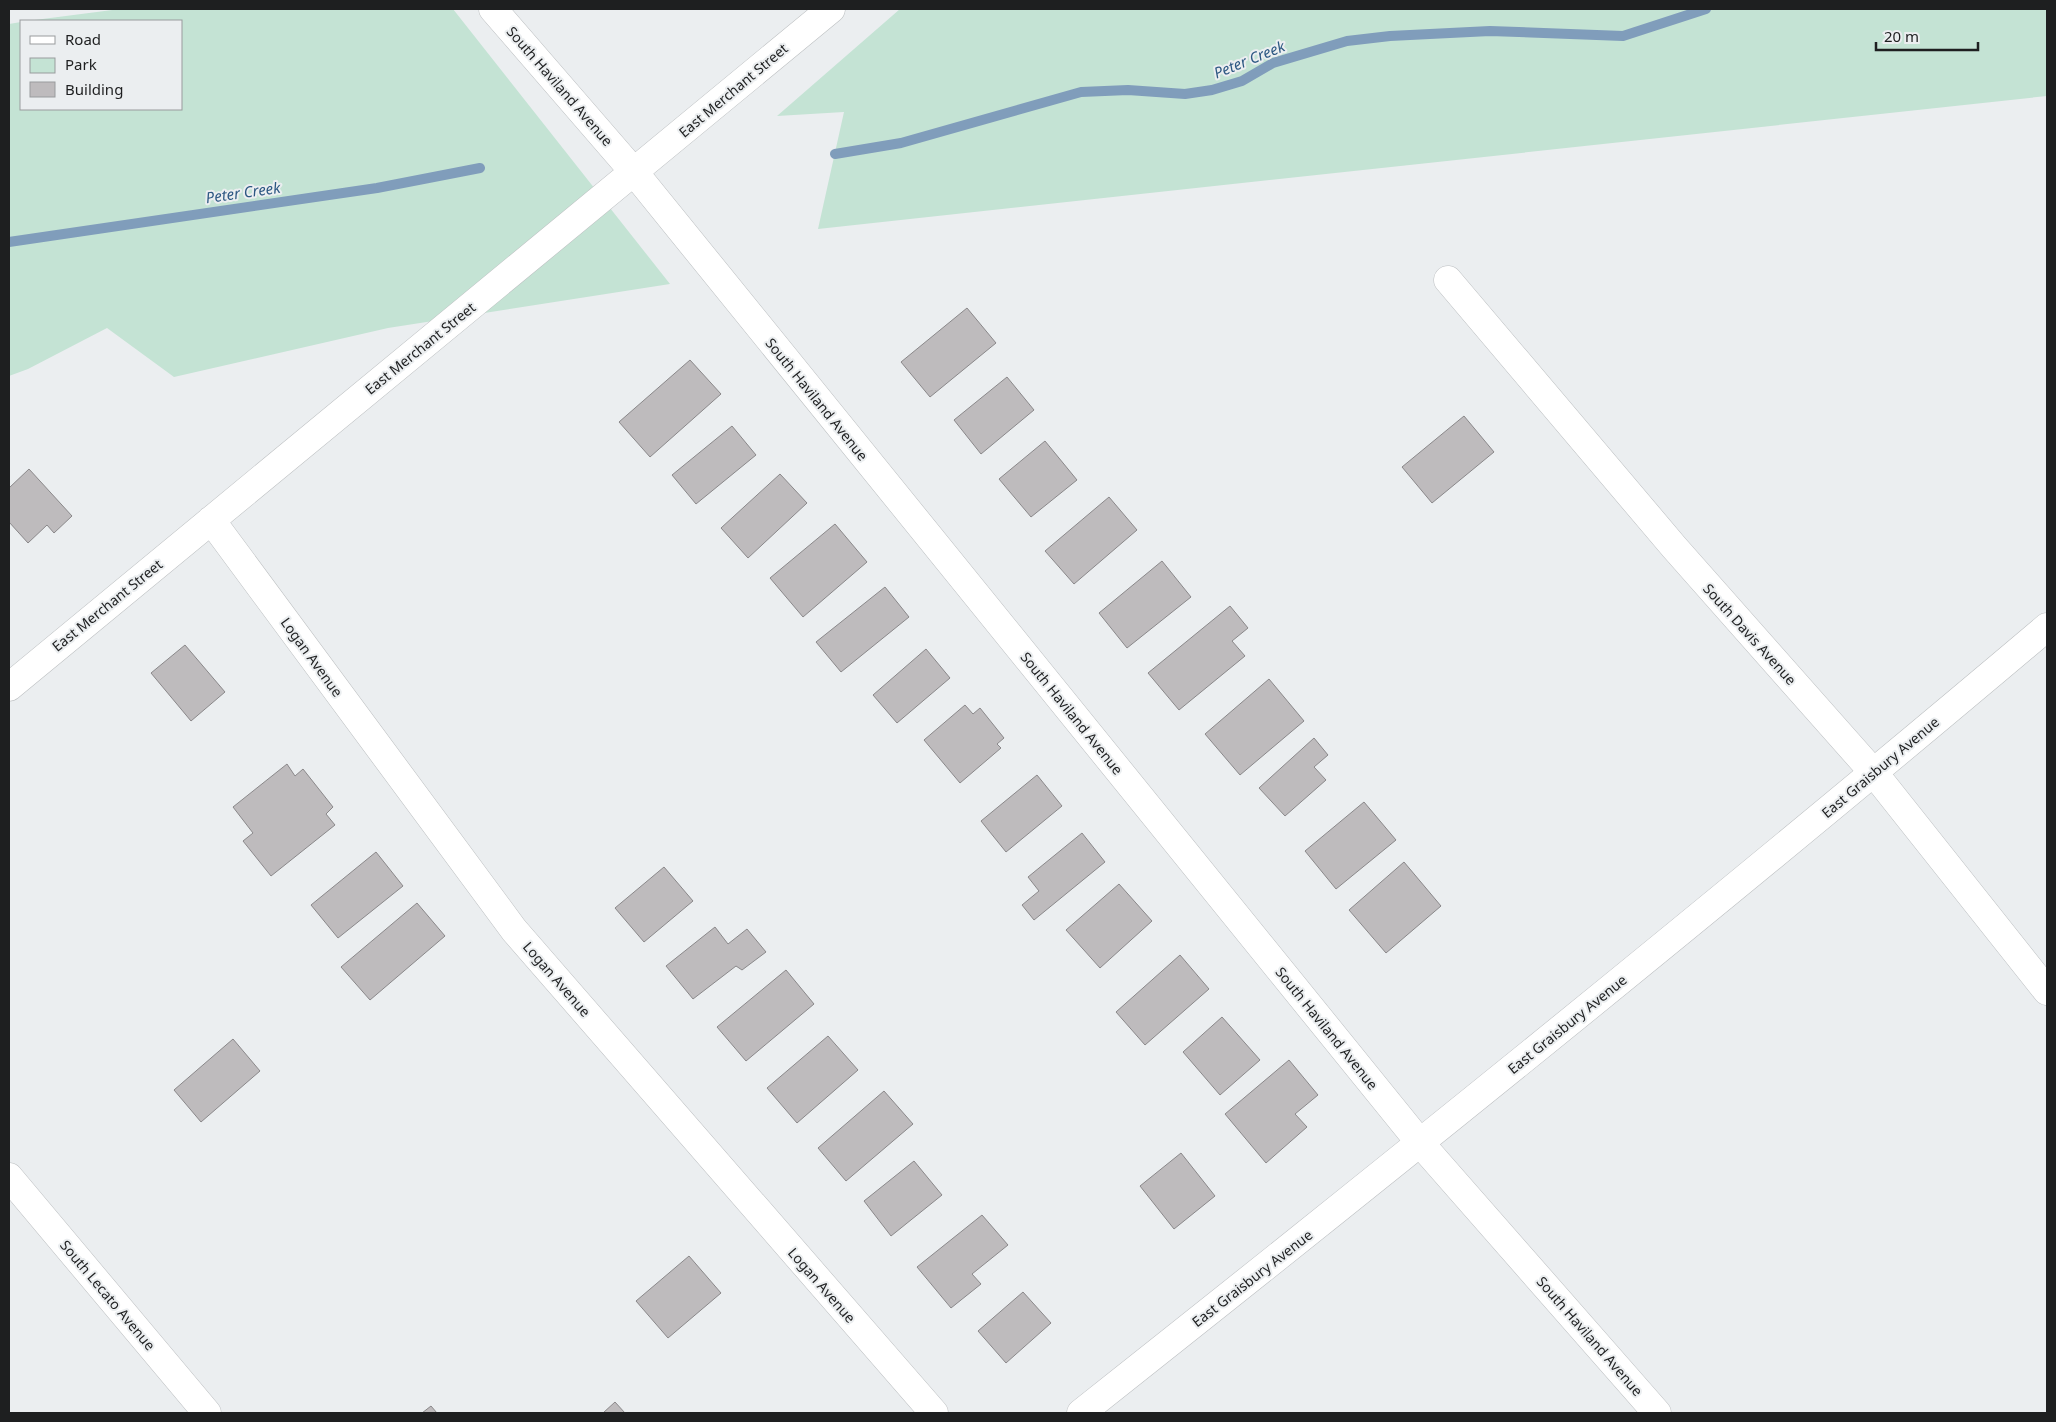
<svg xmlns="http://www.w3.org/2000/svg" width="2056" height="1422" font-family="'Noto Sans',sans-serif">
<rect width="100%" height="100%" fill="#ebeef0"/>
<path fill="#c4e3d4" d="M 120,9 L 453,9 L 670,284 L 388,328 L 174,377 L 107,328 L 28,369 L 9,376 L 9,24 L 21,22 L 21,109 L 181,109 L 181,21 L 27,21 Z
M 900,9 L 2047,9 L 2047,96 L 818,229 L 844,112 L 777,116 Z"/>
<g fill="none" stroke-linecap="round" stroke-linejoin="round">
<path stroke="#809dbb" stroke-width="10" d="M 835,154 L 901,143 L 1081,92 L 1128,90 L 1185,94 L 1212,90 L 1242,81 L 1273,63 L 1347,41 L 1390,36 L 1490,31 L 1623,36 L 1706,9
M 9,242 L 377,188 L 480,168"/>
</g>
<path fill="#bebbbd" stroke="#8a888a" d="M 967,308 L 996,343 L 930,397 L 901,362 Z
M 690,360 L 721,394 L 650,457 L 619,422 Z
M 1007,377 L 1034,410 L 981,454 L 954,420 Z
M 1464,416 L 1494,452 L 1432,503 L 1402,467 Z
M 732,426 L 756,455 L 696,504 L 672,475 Z
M 1045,441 L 1077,480 L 1031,517 L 999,479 Z
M 29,469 L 72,516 L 54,533 L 47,525 L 28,543 L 9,522 L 9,488 Z
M 780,474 L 807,503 L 748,558 L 721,528 Z
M 1109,497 L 1137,530 L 1074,584 L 1045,551 Z
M 835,524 L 867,562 L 803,617 L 770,578 Z
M 1162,561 L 1191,597 L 1127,648 L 1099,613 Z
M 885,587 L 909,617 L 841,672 L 816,642 Z
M 1230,606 L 1248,628 L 1232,641 L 1245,656 L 1179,710 L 1148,673 Z
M 185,645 L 225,692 L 191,721 L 151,673 Z
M 926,649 L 950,678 L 897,723 L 873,695 Z
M 1269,679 L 1304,721 L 1240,775 L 1205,734 Z
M 965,705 L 973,714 L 980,708 L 1004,738 L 997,744 L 1001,748 L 960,783 L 924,740 Z
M 1314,738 L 1328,755 L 1314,767 L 1326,780 L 1285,816 L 1259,788 Z
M 287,764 L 295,776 L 303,769 L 333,807 L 326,814 L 335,825 L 271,876 L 243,841 L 253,833 L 233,807 Z
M 1037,775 L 1062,806 L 1006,852 L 981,821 Z
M 1364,802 L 1396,840 L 1336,889 L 1305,851 Z
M 1082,833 L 1105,862 L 1034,920 L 1022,905 L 1039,891 L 1028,877 Z
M 376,852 L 403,886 L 338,938 L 311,905 Z
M 1404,862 L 1441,906 L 1386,953 L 1349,910 Z
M 664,867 L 693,901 L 644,942 L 615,908 Z
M 1119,884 L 1152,921 L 1100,968 L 1066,930 Z
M 417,903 L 445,936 L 370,1000 L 341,967 Z
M 715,927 L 728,944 L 747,929 L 766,952 L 742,970 L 736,966 L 693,999 L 666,966 Z
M 1180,955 L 1209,989 L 1145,1045 L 1116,1012 Z
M 786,970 L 814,1004 L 746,1061 L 717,1027 Z
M 1222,1017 L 1260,1060 L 1220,1095 L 1183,1052 Z
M 828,1036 L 858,1070 L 797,1123 L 767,1088 Z
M 233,1039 L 260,1071 L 201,1122 L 174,1090 Z
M 1289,1060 L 1318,1095 L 1295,1114 L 1307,1127 L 1266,1163 L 1225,1114 Z
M 884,1091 L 913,1124 L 846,1181 L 818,1148 Z
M 1181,1153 L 1215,1196 L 1174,1229 L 1140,1186 Z
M 914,1161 L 942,1195 L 891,1236 L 864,1201 Z
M 982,1215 L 1008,1245 L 972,1274 L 981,1284 L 951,1308 L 917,1267 Z
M 689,1256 L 721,1293 L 668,1338 L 636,1301 Z
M 1023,1292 L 1051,1323 L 1006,1363 L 978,1331 Z
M 615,1402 L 625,1413 L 603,1413 Z
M 431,1406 L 437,1413 L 422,1413 Z"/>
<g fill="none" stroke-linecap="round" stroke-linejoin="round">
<defs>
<path id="minor" d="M 493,9 L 634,172 L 1421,1144 L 1657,1413
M 1448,280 L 1674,547 L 1874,773 L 2047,991
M 211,520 L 514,930 L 934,1413
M 9,687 L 831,9
M 9,1177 L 207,1413"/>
<path id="tertiary" d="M 1081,1413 C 1407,1155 1730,895 2047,627"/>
</defs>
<use href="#minor" stroke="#bcbfc1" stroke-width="29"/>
<use href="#tertiary" stroke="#bcbfc1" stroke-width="29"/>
<use href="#minor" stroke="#fff" stroke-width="28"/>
<use href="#tertiary" stroke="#fff" stroke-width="28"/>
</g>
<g text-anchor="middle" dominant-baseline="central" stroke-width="4" stroke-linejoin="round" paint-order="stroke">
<g font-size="14" fill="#1e1f20" stroke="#ebeef0">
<text transform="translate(560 86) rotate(49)">South Haviland Avenue</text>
<text transform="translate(733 90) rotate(-40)">East Merchant Street</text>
<text transform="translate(420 348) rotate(-39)">East Merchant Street</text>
<text transform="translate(817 399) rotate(51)">South Haviland Avenue</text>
<text transform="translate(107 605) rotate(-39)">East Merchant Street</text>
<text transform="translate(1750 634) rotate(48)">South Davis Avenue</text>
<text transform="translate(312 657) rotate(54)">Logan Avenue</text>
<text transform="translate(1072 713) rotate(51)">South Haviland Avenue</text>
<text transform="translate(1880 767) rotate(-40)">East Graisbury Avenue</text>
<text transform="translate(557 979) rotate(49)">Logan Avenue</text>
<text transform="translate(1567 1024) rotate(-39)">East Graisbury Avenue</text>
<text transform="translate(1327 1028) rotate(51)">South Haviland Avenue</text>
<text transform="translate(1252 1278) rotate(-38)">East Graisbury Avenue</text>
<text transform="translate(822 1285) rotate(49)">Logan Avenue</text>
<text transform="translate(108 1295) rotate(50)">South Lecato Avenue</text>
<text transform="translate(1590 1336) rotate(49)">South Haviland Avenue</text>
</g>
<g font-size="15" font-style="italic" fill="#2c5782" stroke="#ebeef0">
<text transform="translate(1249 59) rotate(-22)">Peter Creek</text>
<text transform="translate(243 192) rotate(-8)">Peter Creek</text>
</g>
</g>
<rect width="2056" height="1422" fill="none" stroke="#1e1f20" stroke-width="20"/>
<rect x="20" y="20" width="162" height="90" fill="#ebeef0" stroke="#999b9d"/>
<rect x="30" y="36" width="25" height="8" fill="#ffffff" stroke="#999b9d"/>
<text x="65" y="45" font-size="15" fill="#1e1f20">Road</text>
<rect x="30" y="58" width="25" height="15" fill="#c4e3d4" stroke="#999b9d"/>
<text x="65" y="70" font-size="15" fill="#1e1f20">Park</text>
<rect x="30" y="82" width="25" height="15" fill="#bebbbd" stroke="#999b9d"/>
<text x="65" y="95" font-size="15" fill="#1e1f20">Building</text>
<path d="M1876 42v8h102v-8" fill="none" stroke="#1e1f20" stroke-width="2.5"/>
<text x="1884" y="42" font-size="15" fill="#1e1f20" stroke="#ebeef0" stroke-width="4" paint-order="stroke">20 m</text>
</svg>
